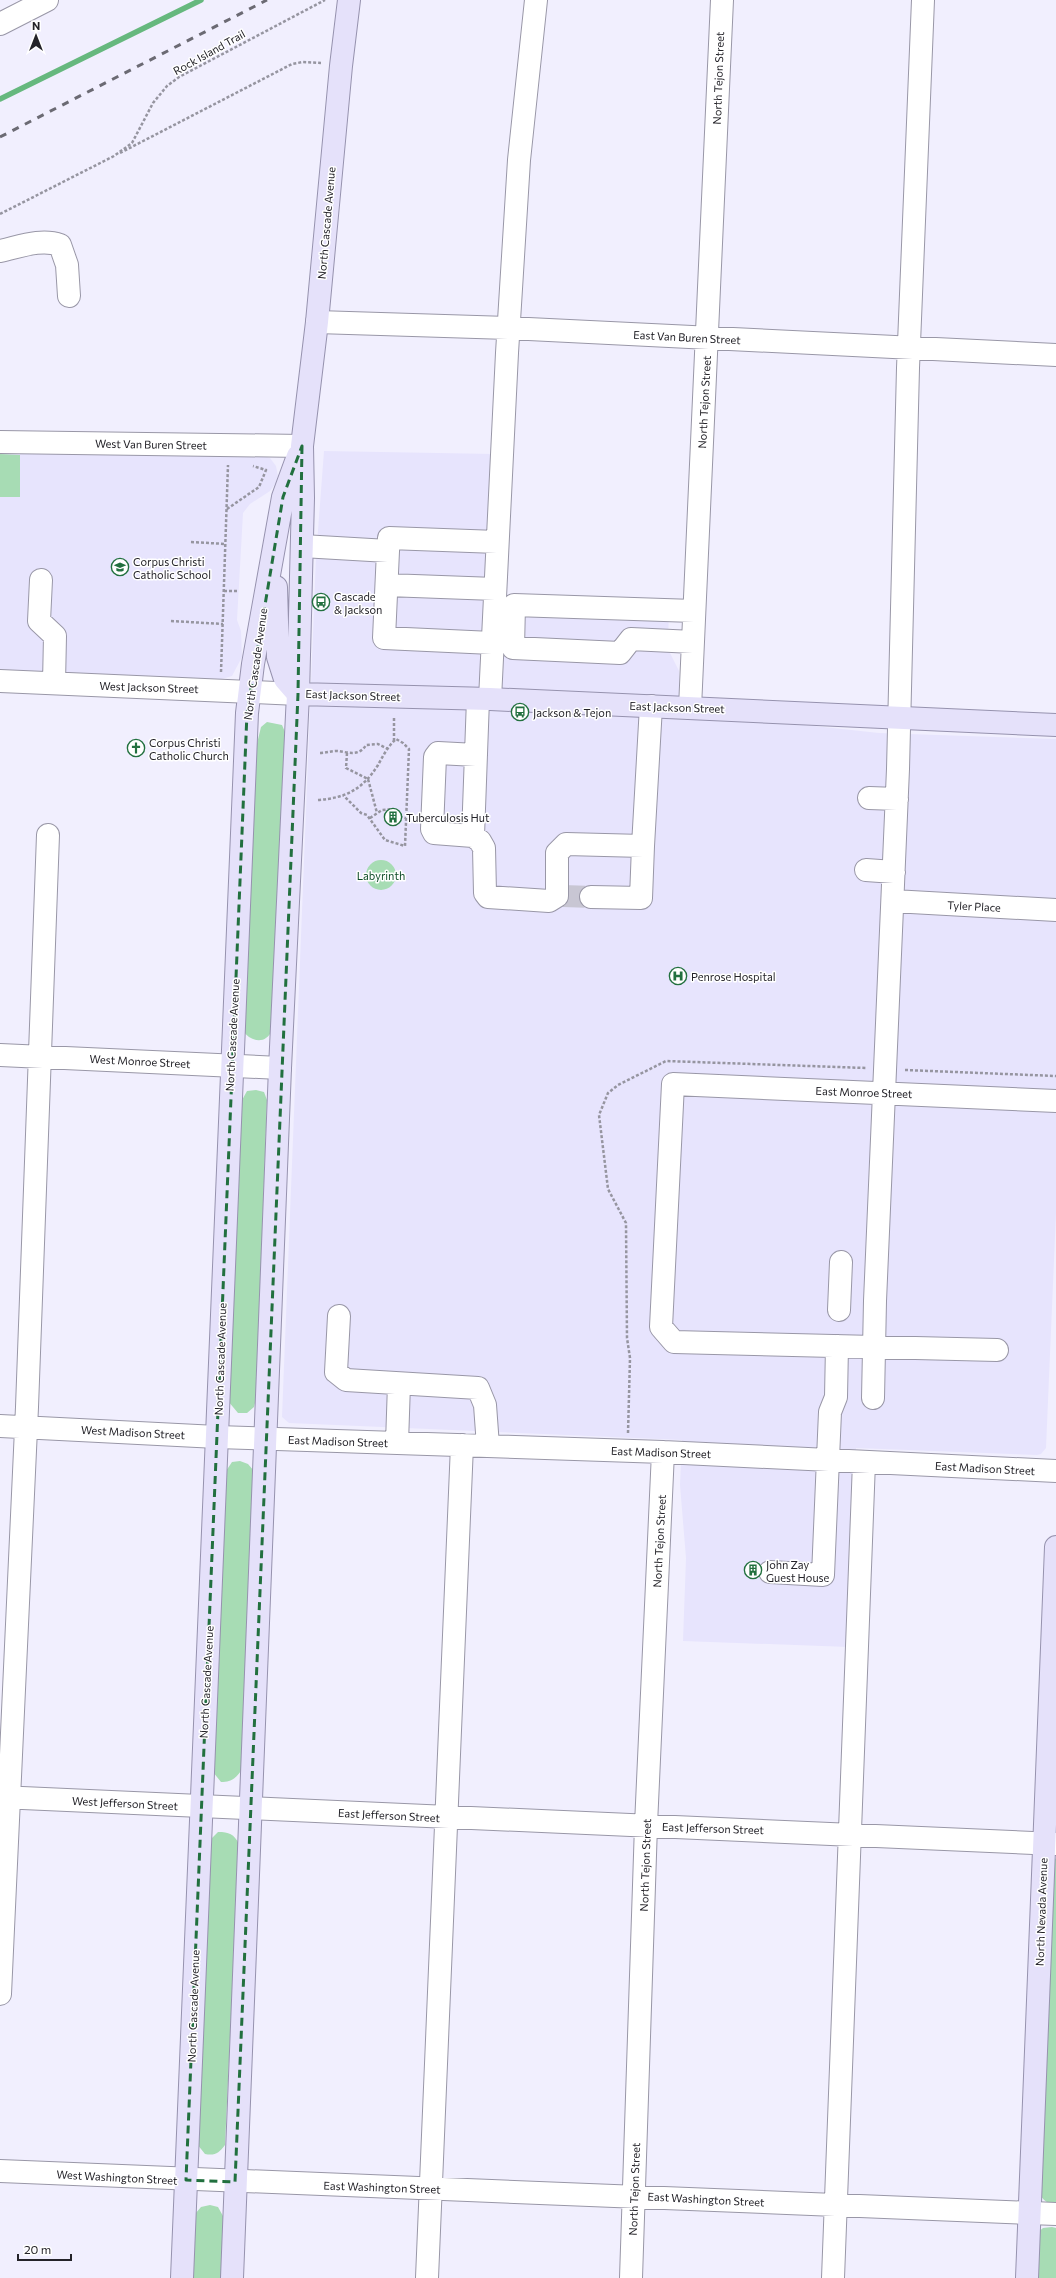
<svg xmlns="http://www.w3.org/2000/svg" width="1056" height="2278" font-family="Commissioner,sans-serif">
<rect width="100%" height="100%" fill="#f1effe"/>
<path fill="#e7e4fd" d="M 0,451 L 259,455 L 270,458 L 276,466 L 278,476 L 276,483 L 270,491 L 250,504 L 243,513 L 237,620 L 241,631 L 242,657 L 232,676 L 218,680 L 0,671 Z
M 324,451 L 494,454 L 488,595 L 669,602 L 668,649 L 679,671 L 679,719 L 805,725 L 879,733 L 1056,739 L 1056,1213 L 1046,1448 L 1041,1454 L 1037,1455 L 856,1448 L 849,1647 L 683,1641 L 686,1558 L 680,1485 L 682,1440 L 289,1423 L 282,1417 L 316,557 Z"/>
<path fill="#a7dcb4" d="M 0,454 L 20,455 L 20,497 L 0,497 Z
M 267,722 L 282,725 L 285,732 L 272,1030 C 266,1045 251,1042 243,1031 L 254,756 L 261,727 Z
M366 875a15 15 0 1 1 30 0a15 15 0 1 1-30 0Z
M 256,1090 L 264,1092 L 267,1100 L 256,1399 L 254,1407 L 247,1413 L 238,1413 L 228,1401 L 241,1102 L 247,1091 Z
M 240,1461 L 248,1464 L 254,1471 L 241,1771 C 235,1779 231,1782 221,1782 L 213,1772 L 226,1471 L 232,1462 Z
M 218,1832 C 229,1832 234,1834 239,1844 L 225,2145 C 219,2153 215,2156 205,2154 L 197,2144 L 209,1844 L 212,1838 Z
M 1056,1858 L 1056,2203 C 1048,2205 1043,2200 1039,2193 L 1052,1863 Z
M 210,2205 L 218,2207 L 223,2216 L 221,2278 L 192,2278 L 195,2214 L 201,2207 Z
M 1052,2227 L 1056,2228 L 1056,2278 L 1035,2278 L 1036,2234 L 1043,2228 Z"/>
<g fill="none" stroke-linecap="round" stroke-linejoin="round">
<path stroke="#66b87e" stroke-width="5.5" d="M 0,99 L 201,0"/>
<path stroke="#c8c6d3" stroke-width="22" stroke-dasharray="22 11" stroke-linecap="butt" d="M 563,896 L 591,897"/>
<defs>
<path id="minor" d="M 0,24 L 47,0
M 0,251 C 19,247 41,238 60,245 L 67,265 L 69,296
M 317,322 L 508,328 L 1056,355
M 0,442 L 302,446
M 302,546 L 388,551 L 389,538 L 497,542
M 388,551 L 384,638 L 492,643
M 41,580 L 39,621 L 55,636 L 54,683
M 387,585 L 495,589
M 693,642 L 631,639 L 620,653 L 513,648 L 514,605 L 694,611
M 0,681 L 298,694
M 478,699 L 473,836 L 480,841 L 484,848 L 485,893 L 488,897 L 549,901 L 557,896 L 557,853 L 566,844 L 643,846 L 651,706
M 490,699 L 507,353 L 519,160 L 536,0
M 690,708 L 722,0
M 869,798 L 897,799
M 473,836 L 434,833 L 432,829 L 435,757 L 438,753 L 476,755
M 866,870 L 894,872
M 591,897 L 641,898 L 643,846
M 893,901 L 1056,910
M 0,1055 L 280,1068
M 839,1310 L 841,1262
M 339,1316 L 336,1372 L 346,1380 L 478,1388 L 485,1405 L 488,1446
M 997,1350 L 674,1342 L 661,1327 L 673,1084 L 1056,1101
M 873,1398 L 875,1301 L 898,769 L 908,368 L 923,0
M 0,1426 L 217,1437 L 663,1452 L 1056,1471
M 397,1443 L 399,1384
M 770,1572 L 823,1575 L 830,1412 L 836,1397 L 837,1346
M 0,1797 L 1056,1844
M 0,1994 L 27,1407 L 48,835
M 0,2171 L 1056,2214
M 427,2278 L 462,1445
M 631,2278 L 646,1825 L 663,1452
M 833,2278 L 864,1462"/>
<path id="major" d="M 276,587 L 278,657 L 285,679 L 298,694
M 298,694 L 490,699 L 1056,725
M 182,2278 L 247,713 L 253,664 L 283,497 L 298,456
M 232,2278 L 280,1068 L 298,694 L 303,498 L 302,446 L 317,322 L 341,66 L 349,0
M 1027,2278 L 1056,1547"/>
</defs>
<use href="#minor" stroke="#9997a7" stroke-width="24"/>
<use href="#major" stroke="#9692ae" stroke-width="24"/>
<path stroke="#9695a0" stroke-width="2.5" stroke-dasharray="3 2" stroke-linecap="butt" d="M 120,153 L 292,64 L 303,62 L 321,63
M 0,214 L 114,156 L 132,143 L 153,103 L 167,86 L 179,77 L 325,0
M 227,509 L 259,487 L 266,470 L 253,466
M 191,542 L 226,544
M 224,591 L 239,591
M 171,621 L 223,624
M 221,672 L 228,465
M 394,741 L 394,718
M 320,753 C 326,753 331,751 337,751 C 348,752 359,757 366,745 L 378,744 L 388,749
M 347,753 L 346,768 L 368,779 L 377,813
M 318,800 C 346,798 363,789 378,765 C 383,756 388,746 396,739 L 403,743 L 409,749 L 405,846 L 385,840 L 367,815 L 361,813 L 343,795
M 370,818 L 382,810 L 392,809 L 401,817 L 406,818
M 905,1070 L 1056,1076
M 628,1433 L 630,1358 L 627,1338 L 626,1223 L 608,1189 L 599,1115 L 608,1093 L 618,1085 L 666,1061 L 866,1068"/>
<use href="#minor" stroke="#fff" stroke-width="22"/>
<use href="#major" stroke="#e5e1fa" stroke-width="22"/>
<path stroke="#6b6a73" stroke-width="3" stroke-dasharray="7 7" stroke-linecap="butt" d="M 0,137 L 267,0"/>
</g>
<path fill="none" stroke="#22703f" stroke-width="3" stroke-dasharray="8 5" stroke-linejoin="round" d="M 302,446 L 298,694 L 235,2182 L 186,2180 L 247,713 L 283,497 Z"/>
<defs>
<symbol id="school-ring" viewBox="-11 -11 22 22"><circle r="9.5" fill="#fff" stroke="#22703f" stroke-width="1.5"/><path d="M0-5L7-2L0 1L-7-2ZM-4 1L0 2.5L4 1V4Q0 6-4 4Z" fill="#22703f"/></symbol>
<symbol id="bus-ring" viewBox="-11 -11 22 22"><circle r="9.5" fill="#fff" stroke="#22703f" stroke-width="1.5"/><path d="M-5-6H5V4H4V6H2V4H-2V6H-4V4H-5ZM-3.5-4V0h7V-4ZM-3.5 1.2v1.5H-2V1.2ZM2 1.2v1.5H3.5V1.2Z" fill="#22703f"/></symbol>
<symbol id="church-ring" viewBox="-11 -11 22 22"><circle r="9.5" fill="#fff" stroke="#22703f" stroke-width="1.5"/><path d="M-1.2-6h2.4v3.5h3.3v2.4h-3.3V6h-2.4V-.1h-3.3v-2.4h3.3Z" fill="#22703f"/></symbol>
<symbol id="building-ring" viewBox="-11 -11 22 22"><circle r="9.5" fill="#fff" stroke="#22703f" stroke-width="1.5"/><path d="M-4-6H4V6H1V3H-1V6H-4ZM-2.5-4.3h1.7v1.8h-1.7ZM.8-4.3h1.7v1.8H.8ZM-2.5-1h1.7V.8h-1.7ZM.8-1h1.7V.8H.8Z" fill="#22703f"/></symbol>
<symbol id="hospital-ring" viewBox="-11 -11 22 22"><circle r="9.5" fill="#fff" stroke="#22703f" stroke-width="1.5"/><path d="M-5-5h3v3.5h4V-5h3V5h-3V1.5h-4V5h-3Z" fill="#22703f"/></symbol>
</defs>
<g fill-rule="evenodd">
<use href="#school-ring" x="110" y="557" width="20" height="20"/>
<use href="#bus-ring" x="311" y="592" width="20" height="20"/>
<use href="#bus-ring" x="510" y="702" width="20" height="20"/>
<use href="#church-ring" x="126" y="738" width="20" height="20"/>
<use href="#building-ring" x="383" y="807" width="20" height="20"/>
<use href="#hospital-ring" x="668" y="966" width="20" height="20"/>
<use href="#building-ring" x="743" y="1560" width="20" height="20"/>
</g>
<g text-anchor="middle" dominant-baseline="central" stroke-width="3" stroke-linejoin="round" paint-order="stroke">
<g font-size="11" fill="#242329" stroke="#fff">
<text transform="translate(209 52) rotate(-29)">Rock Island Trail</text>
<text transform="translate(718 78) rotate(-88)">North Tejon Street</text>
<text transform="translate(326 223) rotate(-85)">North Cascade Avenue</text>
<text transform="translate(687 337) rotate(3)">East Van Buren Street</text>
<text transform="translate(704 402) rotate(-87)">North Tejon Street</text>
<text transform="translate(151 444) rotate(1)">West Van Buren Street</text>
<text transform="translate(255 664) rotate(-82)">North Cascade Avenue</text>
<text transform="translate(149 687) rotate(2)">West Jackson Street</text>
<text transform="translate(353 695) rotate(2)">East Jackson Street</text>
<text transform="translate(677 707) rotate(2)">East Jackson Street</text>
<text transform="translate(974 906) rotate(3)">Tyler Place</text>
<text transform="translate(232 1035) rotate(-87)">North Cascade Avenue</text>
<text transform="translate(140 1061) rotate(3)">West Monroe Street</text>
<text transform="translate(864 1092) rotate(2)">East Monroe Street</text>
<text transform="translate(220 1359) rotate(-88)">North Cascade Avenue</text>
<text transform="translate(133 1432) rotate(3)">West Madison Street</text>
<text transform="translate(338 1441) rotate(2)">East Madison Street</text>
<text transform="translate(661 1452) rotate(2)">East Madison Street</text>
<text transform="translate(985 1468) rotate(3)">East Madison Street</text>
<text transform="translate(659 1541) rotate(-87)">North Tejon Street</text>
<text transform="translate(206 1682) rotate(-87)">North Cascade Avenue</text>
<text transform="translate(125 1803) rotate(3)">West Jefferson Street</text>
<text transform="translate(389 1815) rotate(3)">East Jefferson Street</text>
<text transform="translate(713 1828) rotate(2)">East Jefferson Street</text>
<text transform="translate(645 1865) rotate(-88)">North Tejon Street</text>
<text transform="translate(1041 1912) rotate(-88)">North Nevada Avenue</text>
<text transform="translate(193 2006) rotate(-88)">North Cascade Avenue</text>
<text transform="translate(117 2177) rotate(3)">West Washington Street</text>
<text transform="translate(382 2187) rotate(2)">East Washington Street</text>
<text transform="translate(634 2189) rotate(-88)">North Tejon Street</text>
<text transform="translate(706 2199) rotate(3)">East Washington Street</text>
</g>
<g font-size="11" fill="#242329" stroke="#fff" text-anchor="start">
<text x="133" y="561">Corpus Christi<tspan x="133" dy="13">Catholic School</tspan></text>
<text x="334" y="596">Cascade<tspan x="334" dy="13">&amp; Jackson</tspan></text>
<text x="533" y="712">Jackson &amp; Tejon</text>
<text x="149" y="742">Corpus Christi<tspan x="149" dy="13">Catholic Church</tspan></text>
<text x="406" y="817">Tuberculosis Hut</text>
<text x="691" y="976">Penrose Hospital</text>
<text x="766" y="1564">John Zay<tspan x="766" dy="13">Guest House</tspan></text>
</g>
<g font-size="11" fill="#0d4b26" stroke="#fff">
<text x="381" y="875">Labyrinth</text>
</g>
</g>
<g transform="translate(36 36)" stroke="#ffffff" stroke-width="3" paint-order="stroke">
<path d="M0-3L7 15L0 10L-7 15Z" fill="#242329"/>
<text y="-6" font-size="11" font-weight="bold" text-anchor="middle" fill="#242329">N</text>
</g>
<path d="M18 2254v6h53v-6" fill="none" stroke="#242329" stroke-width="2"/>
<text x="24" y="2254" font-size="12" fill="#242329" stroke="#ffffff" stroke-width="3" paint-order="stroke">20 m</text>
</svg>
